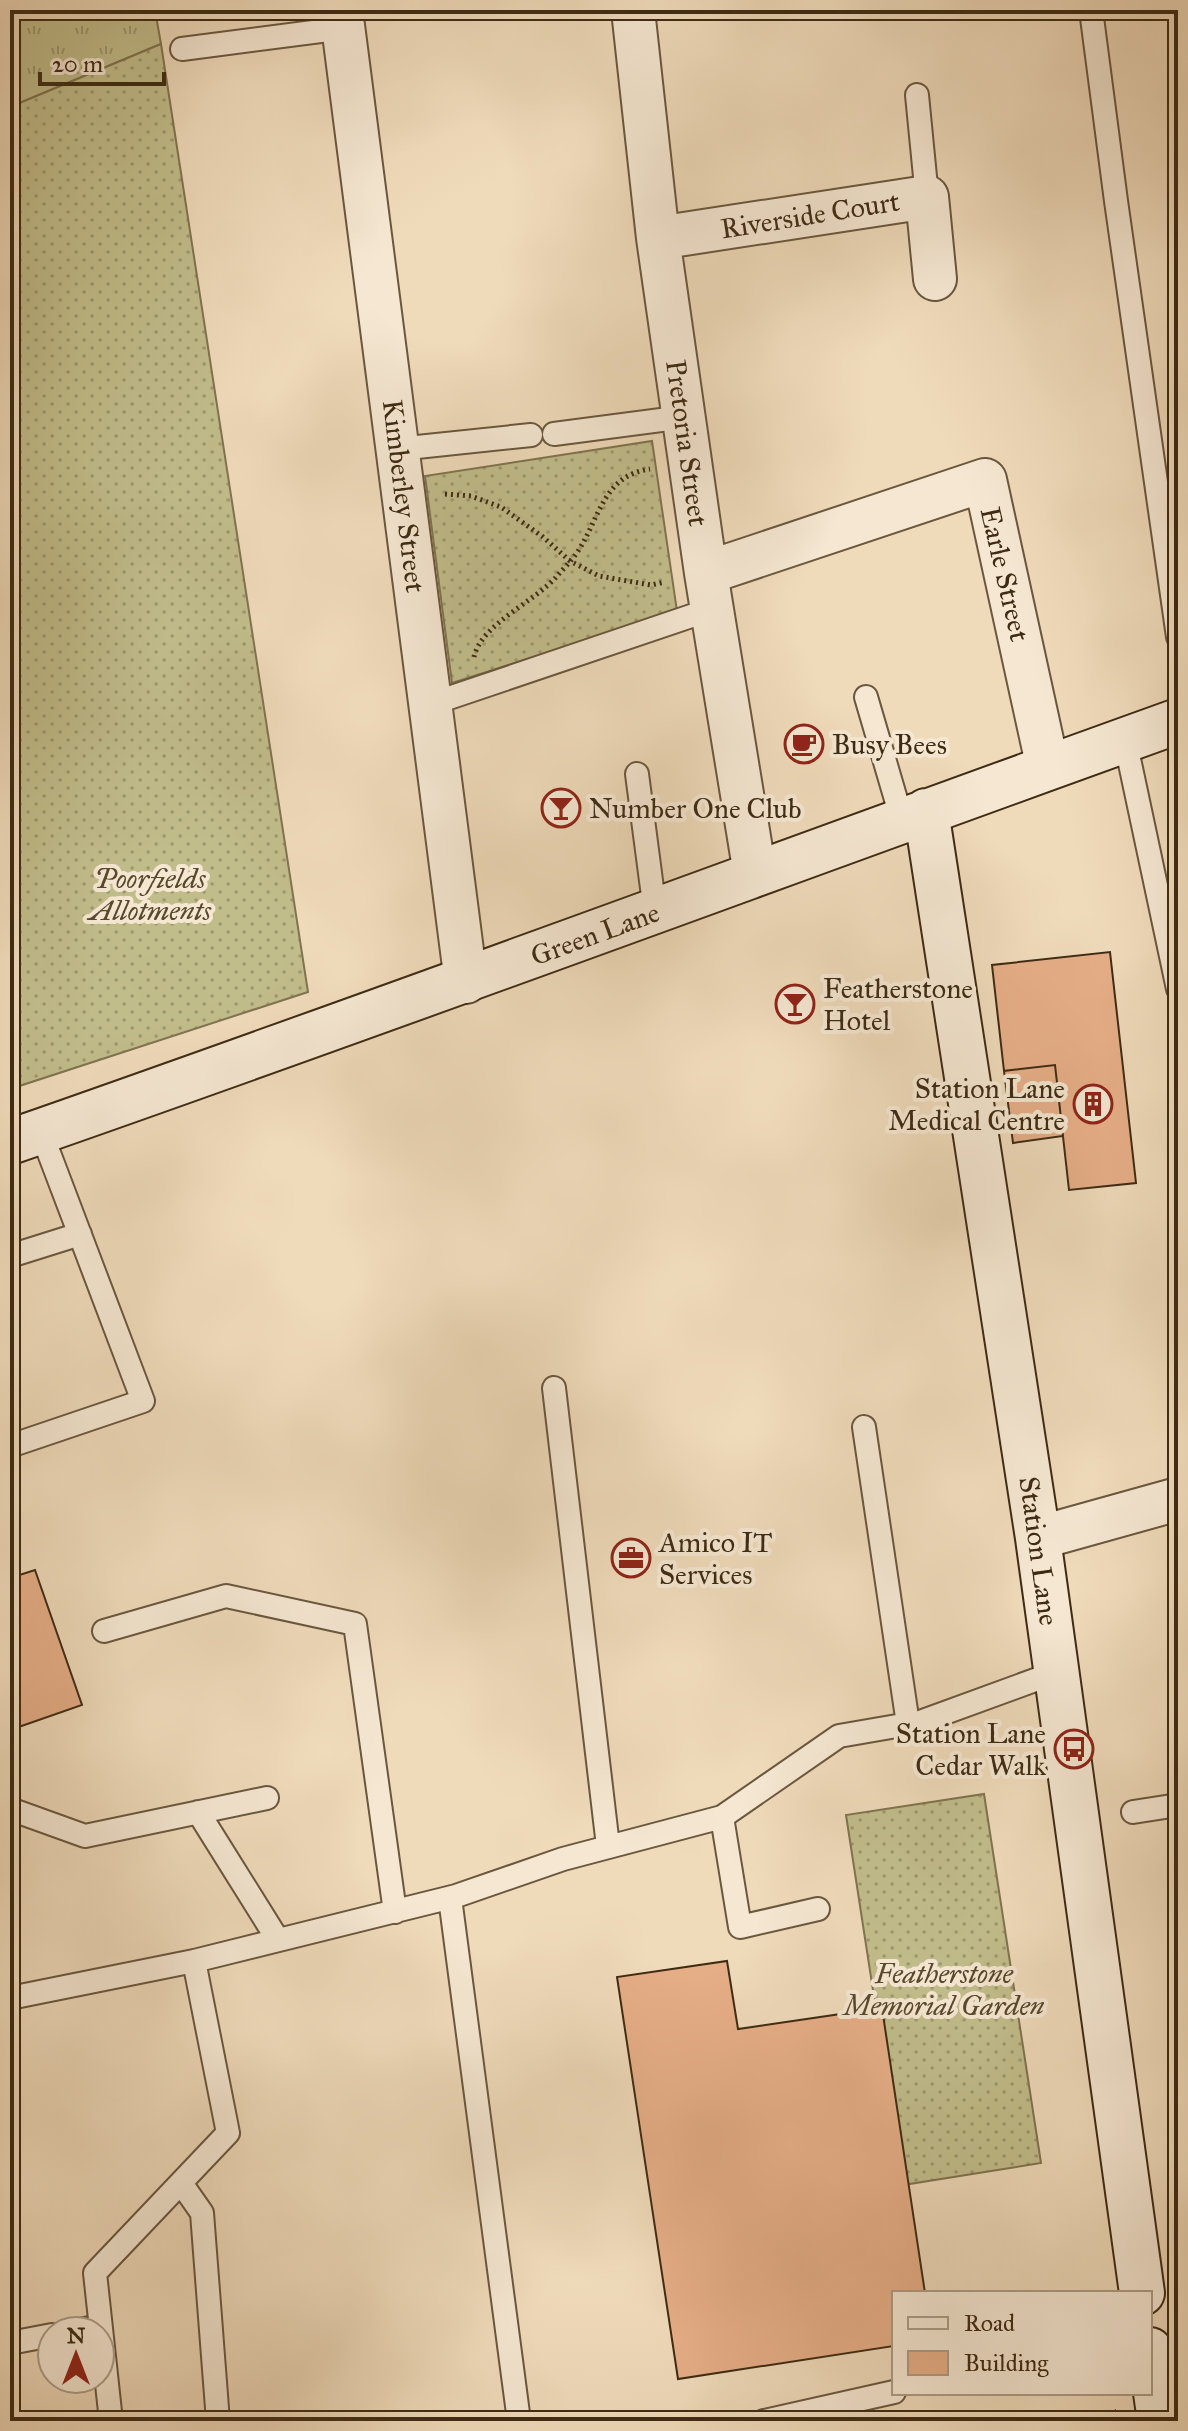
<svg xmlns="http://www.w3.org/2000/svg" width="1188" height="2431" font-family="'IM FELL Great Primer',serif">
<defs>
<pattern id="grass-tufts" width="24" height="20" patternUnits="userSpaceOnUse" patternTransform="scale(2)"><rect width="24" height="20" fill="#c1bd8b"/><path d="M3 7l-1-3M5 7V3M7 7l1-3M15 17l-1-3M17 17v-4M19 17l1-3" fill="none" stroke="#9e9a70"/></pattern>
<pattern id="garden-dots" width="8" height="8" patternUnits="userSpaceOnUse" patternTransform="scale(2)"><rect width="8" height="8" fill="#c1bd8b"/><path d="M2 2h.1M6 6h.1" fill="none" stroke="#9e9a70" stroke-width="1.8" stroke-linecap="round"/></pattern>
</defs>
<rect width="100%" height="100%" fill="#efdaba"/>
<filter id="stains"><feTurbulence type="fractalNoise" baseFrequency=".0025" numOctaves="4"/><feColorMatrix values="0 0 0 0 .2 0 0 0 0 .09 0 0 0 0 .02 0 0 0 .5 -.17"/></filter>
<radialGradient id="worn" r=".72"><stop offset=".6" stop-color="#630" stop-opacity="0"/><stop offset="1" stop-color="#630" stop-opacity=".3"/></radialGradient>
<path fill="url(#grass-tufts)" stroke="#807450" stroke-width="2" d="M 10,10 L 155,10 L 161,44 L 10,107 Z"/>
<path fill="url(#garden-dots)" stroke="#807450" stroke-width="2" d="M 161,44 L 308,992 L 10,1089 L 10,107 Z
M 652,441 L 677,611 L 452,683 L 425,476 Z
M 984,1794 L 1041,2163 L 903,2185 L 846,1815 Z"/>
<path fill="#e6ae87" stroke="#3e2b14" stroke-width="2" d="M 1110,952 L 1136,1183 L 1069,1190 L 1055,1065 L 1004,1071 L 992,965 Z
M 1055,1065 L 1063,1136 L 1013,1143 L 1004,1071 Z
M 35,1570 L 82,1705 L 10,1730 L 10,1578 Z
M 727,1961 L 738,2029 L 882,2008 L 925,2293 L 894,2293 L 894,2346 L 678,2379 L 617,1977 Z"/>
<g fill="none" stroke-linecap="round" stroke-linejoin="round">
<defs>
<path id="lane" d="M 1091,10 L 1116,201 L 1178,637
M 182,49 L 344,28
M 917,95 L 927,197
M 554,434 L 684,417
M 398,449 L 531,435
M 866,697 L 902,820
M 431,704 L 712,609
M 1125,740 L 1178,989
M 637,774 L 655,911
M 10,1256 L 80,1234
M 554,1388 L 608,1846
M 864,1427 L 908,1724
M 10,1446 L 143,1401 L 41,1132
M 104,1631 L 226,1596 L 355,1624 L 395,1912
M 10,1809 L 85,1836 L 267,1798
M 198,1812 L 278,1940
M 1133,1812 L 1178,1805
M 722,1817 L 740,1927 L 818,1909
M 450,1898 L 519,2421
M 10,1998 L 194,1961 L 456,1896 L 563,1859 L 722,1817 L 839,1736 L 920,1722 L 1057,1672
M 181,2183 L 202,2213 L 218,2421
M 74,2331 L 100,2326
M 10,2343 L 52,2335
M 111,2421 L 95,2273 L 228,2133 L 194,1961
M 764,2421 L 894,2392"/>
<path id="street" d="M 341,10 L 466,982
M 633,10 L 658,238 L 706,573 L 755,874
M 658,238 L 927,197 L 935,279
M 706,573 L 985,480 L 1048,768
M 1038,1538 L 1178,1499"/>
<path id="secondary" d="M 926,811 L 1038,1538 L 1142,2293
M 10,1142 C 401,1006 788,861 1178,721
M 1150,2350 L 1160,2421"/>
</defs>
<use href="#lane" stroke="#6a573e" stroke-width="26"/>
<use href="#street" stroke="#6a573e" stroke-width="46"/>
<use href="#secondary" stroke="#3e2b14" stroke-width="48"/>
<path stroke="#3e2b14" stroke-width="5" stroke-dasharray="2 4" stroke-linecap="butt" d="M 445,494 L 471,496 L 501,507 L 543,537 L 570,561 L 599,576 L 651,585 L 665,582
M 474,657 C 481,624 535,602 557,576 C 565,567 574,558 580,548 C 600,515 605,475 650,469
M 1112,2421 L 1111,2416 L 1117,2411"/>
<use href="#lane" stroke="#f5e7d2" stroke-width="22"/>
<use href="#street" stroke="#f5e7d2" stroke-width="42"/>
<use href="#secondary" stroke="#f5e7d2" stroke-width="44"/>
</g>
<defs>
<symbol id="cafe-ring" viewBox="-11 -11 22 22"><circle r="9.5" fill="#f5e7d2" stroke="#8f2418" stroke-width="1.5"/><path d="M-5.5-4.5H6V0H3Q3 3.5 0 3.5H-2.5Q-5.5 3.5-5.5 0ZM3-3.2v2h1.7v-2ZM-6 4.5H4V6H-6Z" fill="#8f2418"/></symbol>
<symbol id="bar-ring" viewBox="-11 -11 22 22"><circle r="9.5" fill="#f5e7d2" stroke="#8f2418" stroke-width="1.5"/><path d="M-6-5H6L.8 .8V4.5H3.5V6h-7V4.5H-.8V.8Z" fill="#8f2418"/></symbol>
<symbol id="building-ring" viewBox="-11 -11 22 22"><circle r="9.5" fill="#f5e7d2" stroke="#8f2418" stroke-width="1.5"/><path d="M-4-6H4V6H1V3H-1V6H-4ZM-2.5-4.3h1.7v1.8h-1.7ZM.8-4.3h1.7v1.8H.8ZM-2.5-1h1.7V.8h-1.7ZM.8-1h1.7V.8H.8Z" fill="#8f2418"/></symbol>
<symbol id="office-ring" viewBox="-11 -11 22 22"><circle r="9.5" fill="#f5e7d2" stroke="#8f2418" stroke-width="1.5"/><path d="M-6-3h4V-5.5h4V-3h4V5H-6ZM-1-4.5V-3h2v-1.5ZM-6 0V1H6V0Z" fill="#8f2418"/></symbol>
<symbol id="bus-ring" viewBox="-11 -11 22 22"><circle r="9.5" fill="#f5e7d2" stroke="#8f2418" stroke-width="1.5"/><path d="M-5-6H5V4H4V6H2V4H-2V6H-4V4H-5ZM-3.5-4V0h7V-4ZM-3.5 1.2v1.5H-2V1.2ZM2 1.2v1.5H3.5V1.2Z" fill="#8f2418"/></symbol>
</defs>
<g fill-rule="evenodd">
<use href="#cafe-ring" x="782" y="722" width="44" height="44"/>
<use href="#bar-ring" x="539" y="786" width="44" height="44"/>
<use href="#bar-ring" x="773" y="982" width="44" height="44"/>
<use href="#building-ring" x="1071" y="1082" width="44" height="44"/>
<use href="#office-ring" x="609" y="1536" width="44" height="44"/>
<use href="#bus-ring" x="1052" y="1727" width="44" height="44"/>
</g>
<g text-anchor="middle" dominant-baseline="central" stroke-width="8" stroke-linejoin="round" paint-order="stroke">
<g font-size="28" fill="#3e2b14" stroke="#f5e7d2">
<text transform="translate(810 215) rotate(-9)">Riverside Court</text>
<text transform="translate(687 443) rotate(82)">Pretoria Street</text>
<text transform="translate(404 496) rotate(83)">Kimberley Street</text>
<text transform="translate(1005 574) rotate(77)">Earle Street</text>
<text transform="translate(595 934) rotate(-20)">Green Lane</text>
<text transform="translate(1039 1551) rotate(82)">Station Lane</text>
</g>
<g font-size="28" fill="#3e2b14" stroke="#f5e7d2" text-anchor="start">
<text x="832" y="744">Busy Bees</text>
<text x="589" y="808">Number One Club</text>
<text x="823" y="988">Featherstone<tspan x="823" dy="32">Hotel</tspan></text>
<text x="1065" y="1088" text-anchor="end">Station Lane<tspan x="1065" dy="32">Medical Centre</tspan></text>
<text x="659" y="1542">Amico IT<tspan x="659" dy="32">Services</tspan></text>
<text x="1046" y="1733" text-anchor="end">Station Lane<tspan x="1046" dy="32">Cedar Walk</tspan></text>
</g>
<g font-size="28" font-style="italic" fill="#58482c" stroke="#f5e7d2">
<text x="150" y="878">Poorfields<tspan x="150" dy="32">Allotments</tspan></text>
<text x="944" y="1973">Featherstone<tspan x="944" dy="32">Memorial Garden</tspan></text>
</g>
</g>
<rect width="1188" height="2431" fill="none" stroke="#efdaba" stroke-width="40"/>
<rect x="12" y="12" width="1164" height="2407" fill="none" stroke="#3e2b14" stroke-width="4"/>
<rect x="20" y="20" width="1148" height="2391" fill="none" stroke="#3e2b14" stroke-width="2"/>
<rect x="892" y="2291" width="260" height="104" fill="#f5e7d2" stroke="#ac9c86" stroke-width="2"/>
<rect x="908" y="2317" width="40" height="12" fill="#f5e7d2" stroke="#ac9c86" stroke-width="2"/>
<text x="964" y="2331" font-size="24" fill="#3e2b14">Road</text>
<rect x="908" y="2351" width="40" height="24" fill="#e6ae87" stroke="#ac9c86" stroke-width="2"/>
<text x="964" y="2371" font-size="24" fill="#3e2b14">Building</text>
<g transform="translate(76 2355)"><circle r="38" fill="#f5e7d2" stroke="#ac9c86" stroke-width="2"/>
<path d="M0-6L14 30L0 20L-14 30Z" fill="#8f2418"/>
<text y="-12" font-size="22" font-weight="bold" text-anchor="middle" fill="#3e2b14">N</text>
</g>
<path d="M40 72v12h124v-12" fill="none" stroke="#3e2b14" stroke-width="4"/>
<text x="52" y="72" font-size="24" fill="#3e2b14" stroke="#f5e7d2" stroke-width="6" paint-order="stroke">20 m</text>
<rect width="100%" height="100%" filter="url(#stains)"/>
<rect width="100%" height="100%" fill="url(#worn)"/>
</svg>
